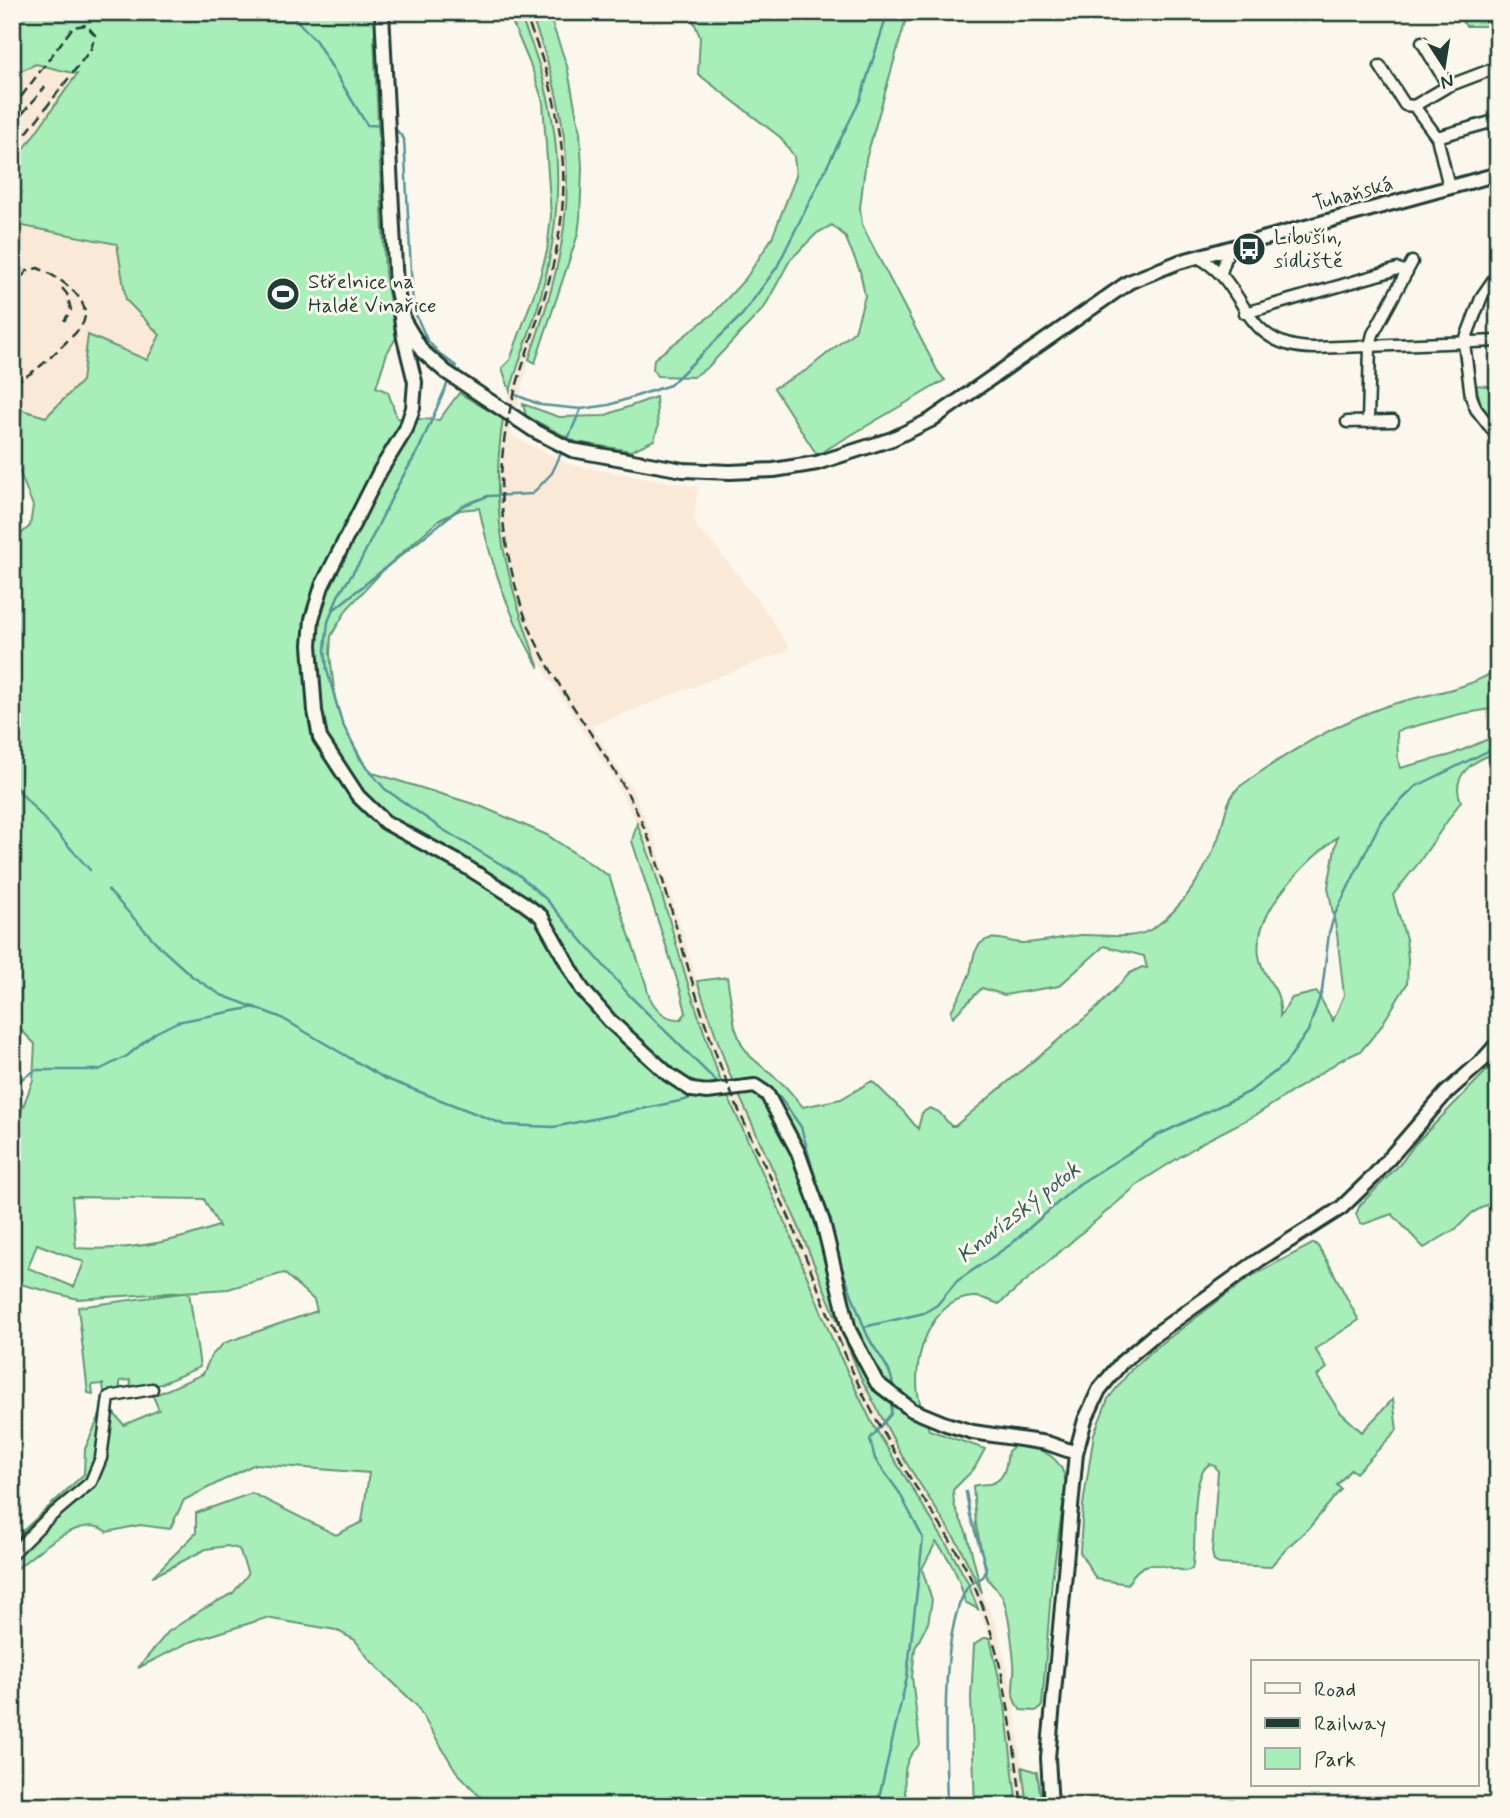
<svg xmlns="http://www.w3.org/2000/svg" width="1510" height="1818" font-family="Mynerve,sans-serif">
<rect width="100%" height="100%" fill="#fbf7ec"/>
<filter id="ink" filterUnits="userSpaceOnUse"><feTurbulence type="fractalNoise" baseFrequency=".0143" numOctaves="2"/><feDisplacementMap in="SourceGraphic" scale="14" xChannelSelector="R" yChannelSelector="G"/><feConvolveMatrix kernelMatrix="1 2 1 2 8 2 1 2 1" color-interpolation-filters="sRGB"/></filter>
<g filter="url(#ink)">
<path fill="#fae9d7" d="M 518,12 L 529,12 L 551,72 L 563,121 L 567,149 L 568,198 L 566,224 L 556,273 L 549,304 L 529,359 L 510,435 L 571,465 L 699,487 L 694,515 L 697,530 L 709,539 L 768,614 L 789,647 L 786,651 L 591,726 L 634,793 L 654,838 L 697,981 L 729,1073 L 798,1225 L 844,1342 L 887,1429 L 959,1545 L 992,1615 L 999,1635 L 1013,1694 L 1027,1806 L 1017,1806 L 1000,1679 L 990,1638 L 967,1581 L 950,1550 L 894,1461 L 852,1383 L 788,1229 L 719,1077 L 688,984 L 653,865 L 637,823 L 611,774 L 539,662 L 527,637 L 511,592 L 502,549 L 497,508 L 498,450 L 504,413 L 520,356 L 539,301 L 552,247 L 556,223 L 559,171 L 553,123 L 541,75 Z
M 36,64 L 78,74 L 12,166 L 12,75 Z
M 12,209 L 55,232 L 117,244 L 126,300 L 160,335 L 147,360 L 85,384 L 66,409 L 12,434 Z"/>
<path fill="#a8eeb9" stroke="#649676" stroke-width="2" fill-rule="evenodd" d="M 12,12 L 391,12 L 374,36 L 385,273 L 396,338 L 387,353 L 376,387 L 388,392 L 397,418 L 439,420 L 459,393 L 503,419 C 488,514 506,579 539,668 C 508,614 492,568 479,508 L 460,510 L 439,520 L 387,566 L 347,609 L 331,636 L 330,654 L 335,699 L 342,722 L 360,759 L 373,773 L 480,806 L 547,835 L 609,876 L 646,984 C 648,1001 662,1021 681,1019 L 686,1013 L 681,992 L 632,841 L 637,823 L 653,865 L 688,984 L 719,1077 L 788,1229 L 835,1346 L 872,1423 L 950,1550 L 967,1581 L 978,1609 L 965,1602 C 960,1579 952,1560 936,1542 L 922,1569 L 932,1600 L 928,1623 L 915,1648 L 912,1677 L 920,1745 C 899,1762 905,1782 906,1806 L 489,1806 L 456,1771 L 416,1705 L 369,1659 L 355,1640 L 336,1630 L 266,1618 L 187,1643 L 138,1668 L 168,1632 L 203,1609 L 233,1593 L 248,1574 L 239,1549 L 227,1546 L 206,1549 L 152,1577 L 196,1533 L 196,1513 L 252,1493 L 336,1535 L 362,1522 L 369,1473 L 255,1464 L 184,1500 L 170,1529 L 140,1525 L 107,1532 C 82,1510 31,1557 12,1573 L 12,1541 L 84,1474 L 85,1449 L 105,1403 L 124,1425 L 159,1410 L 153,1396 L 203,1374 L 211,1356 L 224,1343 L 317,1311 L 314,1300 L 284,1273 L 228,1289 L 78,1299 L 12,1282 L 12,1159 L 15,1159 L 21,1112 L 33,1080 L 35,1044 L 12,1021 L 12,542 L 30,526 L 33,506 L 12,453 L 12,407 L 46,417 L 82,381 L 88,335 L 147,360 L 160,335 L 126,300 L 117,244 L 12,224 L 12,166 L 77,74 L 36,64 L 12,75 ZM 72,1197 L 204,1199 L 220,1228 L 218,1226 C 172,1243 124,1251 76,1248 ZM 37,1244 L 84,1262 L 74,1287 L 28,1268 Z
M 508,12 L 518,12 C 563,108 568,198 540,299 C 531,330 519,360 510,391 L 502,368 L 510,360 L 539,280 L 547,251 L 551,216 L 543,102 L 533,71 Z
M 529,12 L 548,12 L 567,66 L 580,132 L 582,168 L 580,219 L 578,234 L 535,363 L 529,359 C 562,265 580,193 556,93 C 549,65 541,38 529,12 Z
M 690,12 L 908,12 L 866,159 L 860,208 L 862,224 L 867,235 L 938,372 L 945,380 L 817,455 L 774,388 L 807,370 L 855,331 L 865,296 L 860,271 L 845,236 L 832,225 L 817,233 L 790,260 L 764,308 L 708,367 L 693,377 L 657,376 L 653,370 L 654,359 L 714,313 L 746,278 L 772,238 L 796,176 L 794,156 L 780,137 L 698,74 L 700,37 Z
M 1454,12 L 1498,12 L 1498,19 L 1485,26 L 1466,26 Z
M 1476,385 L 1498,387 L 1498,397 L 1489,421 L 1480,406 L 1481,405 Z
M 656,397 L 658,427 L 654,440 L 631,451 L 576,442 L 526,416 L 523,404 L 559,417 L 603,416 Z
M 1498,668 L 1498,718 L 1491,709 L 1460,714 L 1397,731 L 1398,758 L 1400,768 L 1451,755 L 1498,735 L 1498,753 C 1476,758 1449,775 1461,801 L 1420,861 L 1393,895 L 1406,939 L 1408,959 L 1407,984 L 1380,1028 L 1361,1051 L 1341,1060 L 1256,1115 L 1205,1141 L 1142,1181 L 999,1304 C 991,1301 981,1296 972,1297 C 934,1300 916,1349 917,1382 C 917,1399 924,1415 929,1430 L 985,1449 L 974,1469 L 953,1490 L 954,1505 L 967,1534 L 982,1593 L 959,1545 L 902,1456 L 861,1378 L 798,1225 L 729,1073 L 697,981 L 727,977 L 735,1027 L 742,1045 L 751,1057 L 785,1086 L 803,1107 L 841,1099 L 872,1081 L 904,1112 L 918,1129 L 922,1113 L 930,1108 L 939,1112 L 951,1126 L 955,1126 L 1098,1007 L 1130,973 L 1142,967 L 1147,968 L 1144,956 L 1104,946 L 1059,986 L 1004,995 L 982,988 L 953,1017 L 951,1011 C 958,999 965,986 970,973 C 973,963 973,950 981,943 C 993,933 1009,943 1022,943 C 1042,943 1062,937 1081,935 C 1105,934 1134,942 1155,927 C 1184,907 1207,869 1219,836 C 1225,818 1225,801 1239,787 C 1282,756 1331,726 1381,708 C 1415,695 1471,691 1498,668 ZM 1337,837 L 1328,887 L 1337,934 L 1344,995 L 1333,1021 L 1317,992 L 1292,998 L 1280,1016 C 1281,988 1271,989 1262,966 C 1243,920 1305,863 1337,837 Z
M 1498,1059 L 1498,1199 L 1472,1213 L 1457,1228 L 1424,1248 L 1392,1214 L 1364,1224 L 1360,1223 L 1356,1214 L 1360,1205 L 1401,1163 L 1415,1144 Z
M 1314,1243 C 1323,1247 1349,1305 1359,1320 L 1315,1349 L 1327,1368 L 1317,1376 L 1339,1411 L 1362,1432 L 1393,1399 L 1397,1430 L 1356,1473 L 1351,1469 L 1337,1485 L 1341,1489 L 1309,1528 L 1290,1545 L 1270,1567 L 1219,1564 L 1214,1561 L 1212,1552 L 1218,1471 L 1215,1466 L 1210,1464 C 1188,1475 1198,1547 1192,1569 L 1186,1571 C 1160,1566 1142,1555 1128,1584 L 1096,1579 L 1080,1552 L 1083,1505 L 1094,1434 L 1108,1399 L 1131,1370 L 1153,1350 L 1250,1277 Z
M 189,1292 L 200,1367 L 151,1388 L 132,1390 L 130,1380 L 120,1381 L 120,1390 L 104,1392 L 103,1384 L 92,1385 L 93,1394 L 88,1393 L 78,1307 Z
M 1016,1445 C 1041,1446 1064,1458 1066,1485 L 1052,1579 L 1042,1705 L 1040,1709 L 1035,1711 L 1021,1710 C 1007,1697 1016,1680 1014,1663 C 1012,1642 1010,1619 1003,1598 C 1000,1590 991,1586 987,1577 L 976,1525 L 973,1486 C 978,1484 983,1485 989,1484 C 1006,1481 1006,1465 1008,1451 Z
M 984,1638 L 990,1638 L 1005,1705 L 1017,1806 L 975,1806 L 971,1698 L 974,1645 Z
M 1022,1767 L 1037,1772 L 1042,1806 L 1027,1806 Z"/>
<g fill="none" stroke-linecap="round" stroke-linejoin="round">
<path stroke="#579298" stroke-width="2.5" d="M 289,12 L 316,41 L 367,125 L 384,126
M 393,126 L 404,139 L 413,308 L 427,340 L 440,354 L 456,366 L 453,370
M 449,380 L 419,449 L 398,485 L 361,560 L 338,596 L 328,622 L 325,649 L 327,670 L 342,723 L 365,766 L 385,789 L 442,829 L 519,875 L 546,899 L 630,996 L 719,1084 L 753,1079 L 760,1081 L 780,1097 L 801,1127 L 821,1199
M 516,395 L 541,405 L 581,409
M 566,443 L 581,409 L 609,405 L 670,385 L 742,315 L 777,267 L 860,100 L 888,12
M 332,611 L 462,506 L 488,496 L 532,494 L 552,473 L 563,449
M 12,783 L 90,870
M 108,890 L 163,950 L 193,977 L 221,995 L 280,1017 L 384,1078 L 505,1125 L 554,1127 L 685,1100 L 694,1096
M 12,1085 L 36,1070 L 99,1070 L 127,1056 L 155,1033 L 177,1022 L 255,1007
M 836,1253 L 864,1327
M 893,1391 C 894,1365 872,1352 864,1327 L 924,1313 L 937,1305 L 957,1281 L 1010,1245 L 1079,1184 L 1156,1136 L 1249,1092 L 1285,1064 L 1308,1031 L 1322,991 L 1329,933 L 1335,914 L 1381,821 L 1415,787 L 1498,746
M 877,1806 L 907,1677 L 923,1538 L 899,1492 L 875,1459 L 870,1439 L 891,1414 L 892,1401
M 947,1806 C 946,1752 939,1633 967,1588 C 970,1583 979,1580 984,1576 L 986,1567 L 970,1515 L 966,1492"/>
<defs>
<path id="street" d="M 1380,66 L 1405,105 L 1414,106 L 1437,137 L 1449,187
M 1448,86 L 1498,67
M 1414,106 L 1448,86 L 1422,42
M 1437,137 L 1498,120
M 1197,257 C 1250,282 1237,347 1314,348 L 1498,341
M 1221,273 L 1229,248
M 1498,273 L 1482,296 L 1464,343 L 1471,396 L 1476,409 L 1498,437
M 1245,313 L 1398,269 L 1407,272
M 1347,422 L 1393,421
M 1368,422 L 1370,346 L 1373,334 L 1412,262
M 12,1554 L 45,1521 L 91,1482 L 101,1458 L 109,1397 L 152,1389"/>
<path id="secondary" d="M 382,12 L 396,287 L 404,321 L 422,351 L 446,372 L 535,431 L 572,450 L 683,470 L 730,472 L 774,470 L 817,463 L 892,439 L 931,420 L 1129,282 L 1179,262 L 1498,174
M 400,310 L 404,338 L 415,382 L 413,408 L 406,429 L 380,471 L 322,586 L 312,619 L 310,645 L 315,711 L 320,738 L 358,796 L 385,822 L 460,863 L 522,902 L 541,916 L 582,989 L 610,1021 L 669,1075 L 692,1090 L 707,1092 L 755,1086 L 767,1094 L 798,1152 L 823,1222 L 849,1330 L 877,1383 L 912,1410 L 946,1424 L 973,1432 L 1047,1443 L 1076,1453
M 1051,1806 L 1048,1758 L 1076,1453 L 1085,1420 L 1099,1390 L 1121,1363 L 1153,1336 L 1259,1260 L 1341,1208 L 1373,1177 L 1446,1093 L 1483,1060 L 1498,1043"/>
</defs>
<use href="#street" stroke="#1f3d34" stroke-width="15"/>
<use href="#secondary" stroke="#1f3d34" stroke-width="18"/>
<use href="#street" stroke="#fbf7ec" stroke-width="10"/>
<use href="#secondary" stroke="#fbf7ec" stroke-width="12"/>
<path stroke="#1f3d34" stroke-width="2.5" stroke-dasharray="10 5" stroke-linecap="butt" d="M 523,12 C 554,77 571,156 560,228 C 551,292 524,351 509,414 C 495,474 501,537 518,595 C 542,680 607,743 642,823 C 658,858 667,896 678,933 C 694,988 710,1044 733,1097 C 752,1142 775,1184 794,1229 C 818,1285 838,1343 865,1398 C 884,1435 905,1471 928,1506 C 944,1531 960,1554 972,1581 C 1005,1655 1011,1727 1022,1806
M 12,109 L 73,27 L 86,25 L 95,35 L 91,49 L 12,152
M 12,126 L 45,87
M 12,288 L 27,271 L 38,268 C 56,276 94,298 83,323 C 78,332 68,340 61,347 C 47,361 31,376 12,383
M 62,288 L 67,294 L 71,310 L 64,321"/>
</g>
</g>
<defs>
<symbol id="bus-disc" viewBox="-11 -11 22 22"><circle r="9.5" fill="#1f3d34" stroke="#fbf7ec"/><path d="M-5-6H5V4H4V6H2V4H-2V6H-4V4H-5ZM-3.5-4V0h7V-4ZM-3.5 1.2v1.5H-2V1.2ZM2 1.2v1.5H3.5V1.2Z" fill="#fff"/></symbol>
<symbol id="stadium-disc" viewBox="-11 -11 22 22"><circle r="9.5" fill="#1f3d34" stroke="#fbf7ec"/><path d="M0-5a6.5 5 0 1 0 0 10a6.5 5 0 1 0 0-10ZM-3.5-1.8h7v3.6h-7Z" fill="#fff"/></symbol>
</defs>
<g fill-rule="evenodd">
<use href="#bus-disc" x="1230" y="230" width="38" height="38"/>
<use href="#stadium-disc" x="264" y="275" width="38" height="38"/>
</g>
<g text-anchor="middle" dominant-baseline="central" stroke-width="6" stroke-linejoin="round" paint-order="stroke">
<g font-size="21" fill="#1f3d34" stroke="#fbf7ec">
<text transform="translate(1353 194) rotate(-15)">Tuhaňská</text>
</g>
<g font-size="21" fill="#1f3d34" stroke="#fbf7ec" text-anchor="start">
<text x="1274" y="237">Libušín,<tspan x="1274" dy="24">sídliště</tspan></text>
<text x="308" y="282">Střelnice na<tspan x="308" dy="24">Haldě Vinařice</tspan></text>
</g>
<g font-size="23" font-style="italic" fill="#36605e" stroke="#fbf7ec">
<text transform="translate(1019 1213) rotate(-38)">Knovízský potok</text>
</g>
</g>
<rect width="1510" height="1818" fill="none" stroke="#fbf7ec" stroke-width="42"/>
<rect x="21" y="21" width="1468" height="1776" fill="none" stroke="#1f3d34" stroke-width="2.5" filter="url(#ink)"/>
<rect x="1251" y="1660" width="228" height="126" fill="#fbf7ec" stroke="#a3ada2" stroke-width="2"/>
<rect x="1265" y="1683" width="35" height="10" fill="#fbf7ec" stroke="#a3ada2" stroke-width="2"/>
<text x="1314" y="1696" font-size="21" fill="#1f3d34">Road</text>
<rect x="1265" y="1718" width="35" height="10" fill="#1f3d34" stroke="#a3ada2" stroke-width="2"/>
<text x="1314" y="1730" font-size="21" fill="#1f3d34">Railway</text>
<rect x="1265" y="1748" width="35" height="21" fill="#a8eeb9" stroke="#a3ada2" stroke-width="2"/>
<text x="1314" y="1766" font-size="21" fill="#1f3d34">Park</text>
<g transform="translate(1444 66) rotate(168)" stroke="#fbf7ec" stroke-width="5" paint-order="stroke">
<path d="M0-5L12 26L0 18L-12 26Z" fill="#1f3d34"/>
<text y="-10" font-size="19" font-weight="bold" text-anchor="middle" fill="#1f3d34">N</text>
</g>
</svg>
